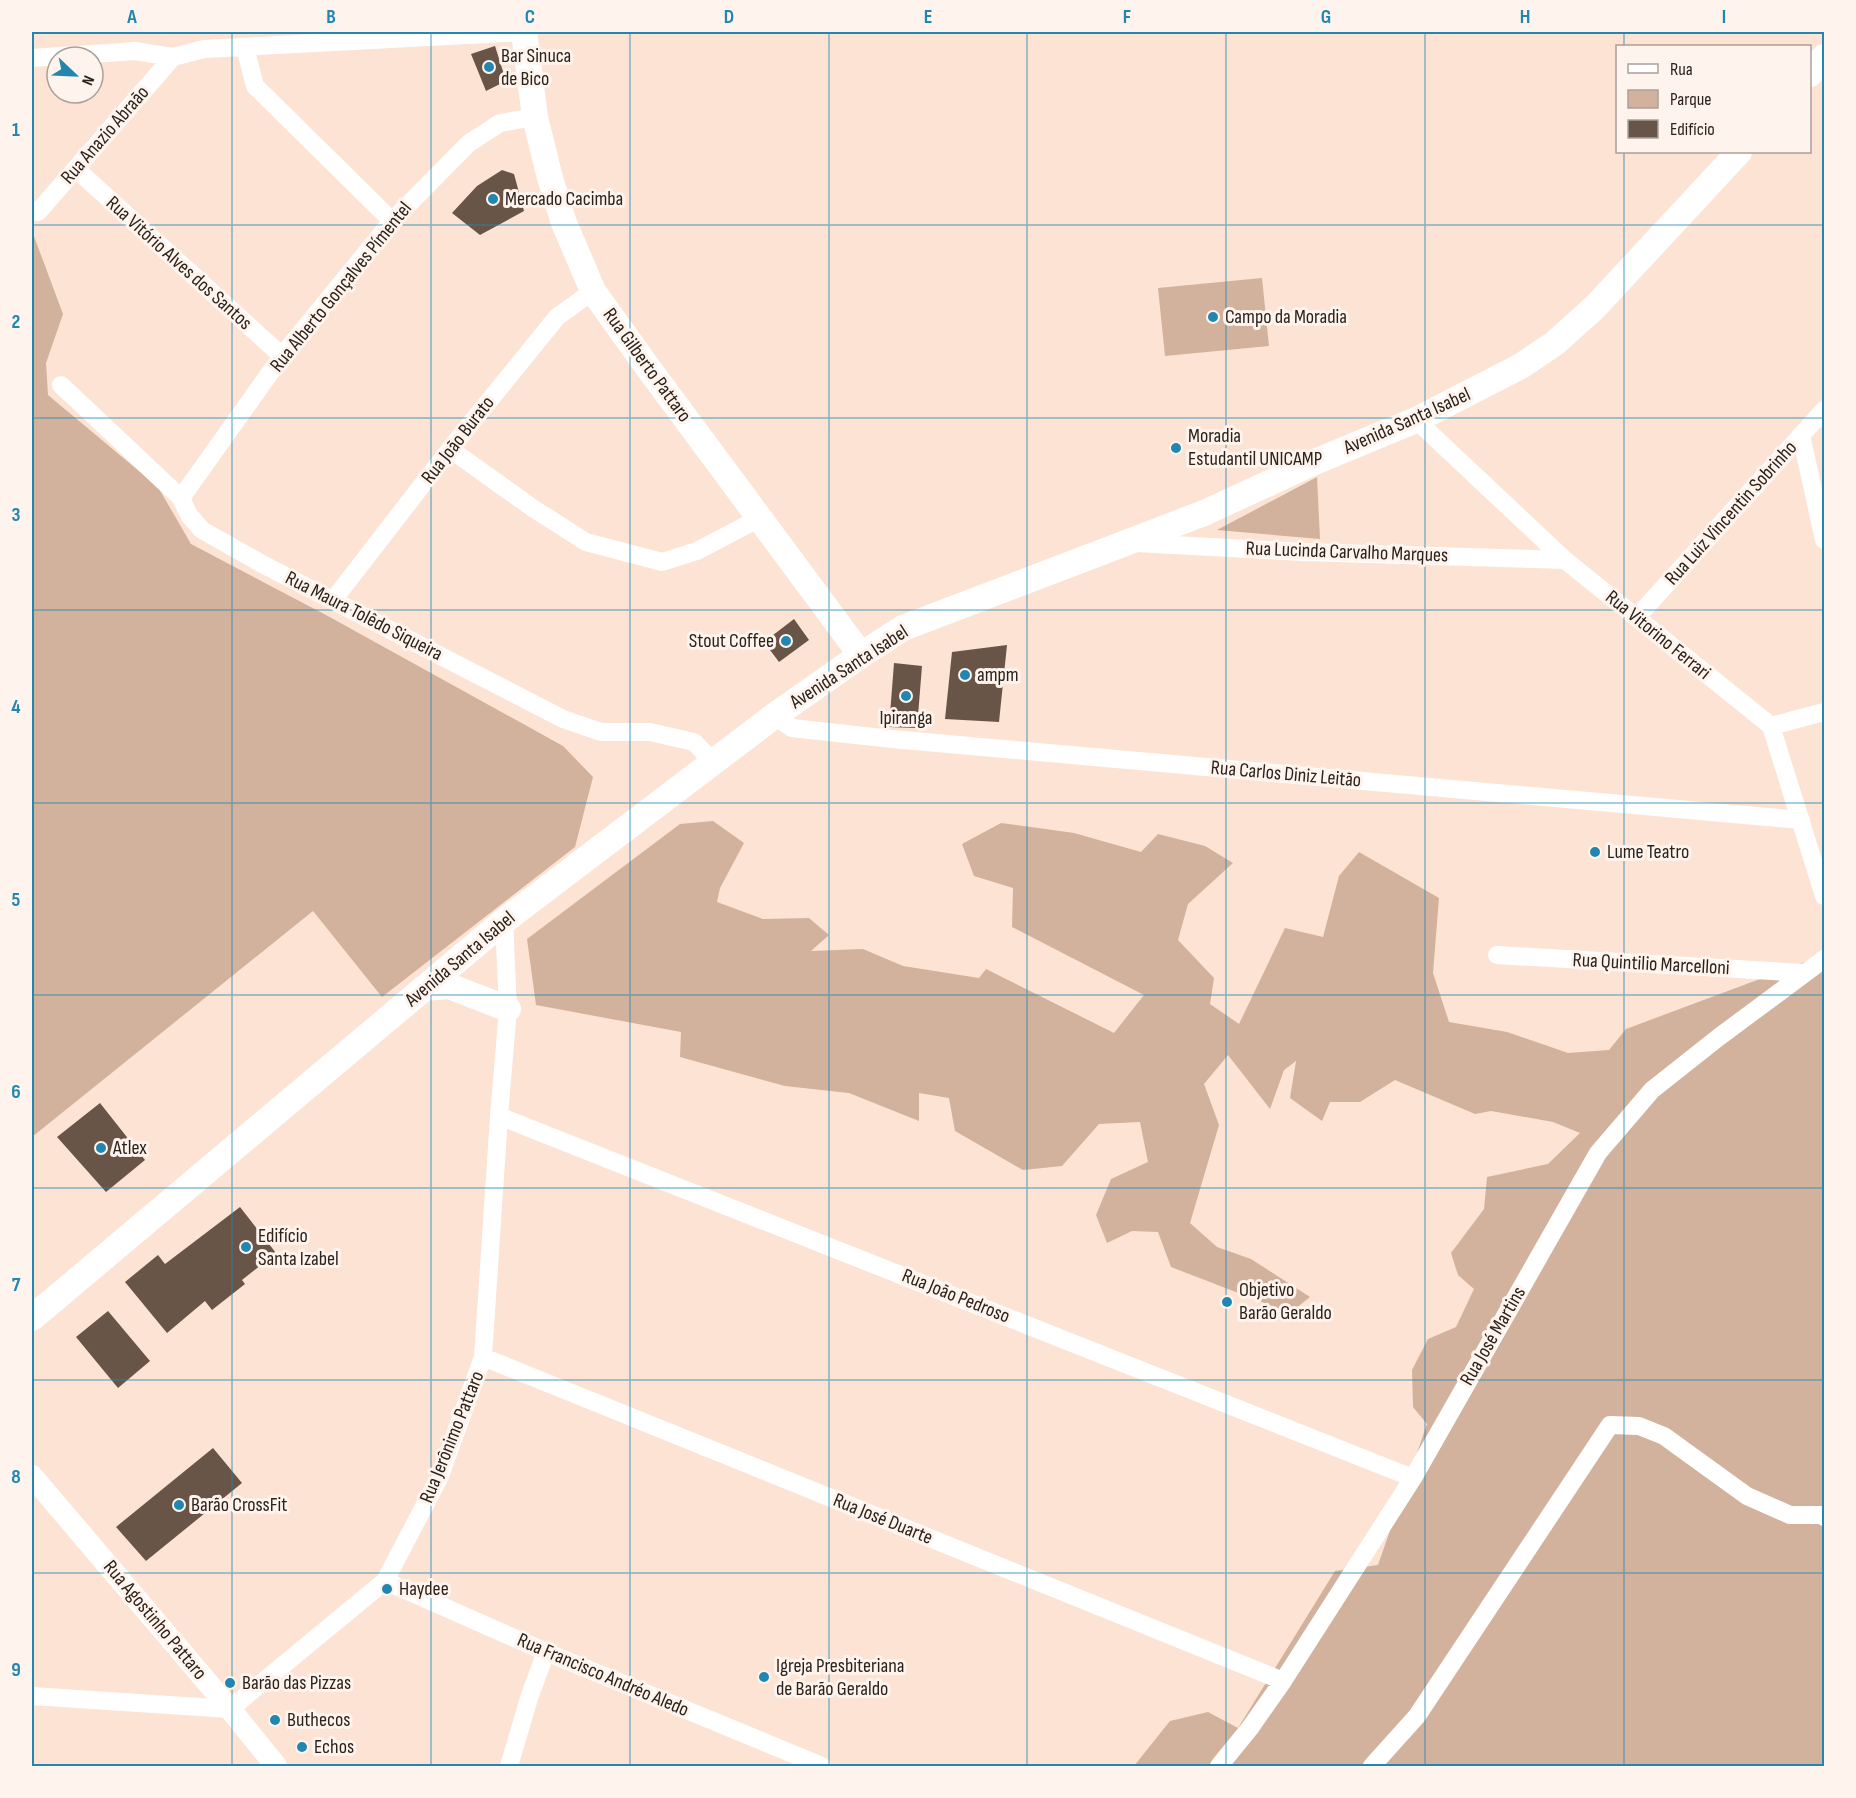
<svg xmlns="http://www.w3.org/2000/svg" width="1856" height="1798" font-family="'Sofia Sans Condensed',sans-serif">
<rect width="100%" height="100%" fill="#fce3d3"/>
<path fill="#d2b29c" d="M 32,231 L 63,314 L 46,363 L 48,395 L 158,487 L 191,544 L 326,615 L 563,746 L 593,777 L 575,847 L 382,997 L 313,911 L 32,1137 Z
M 1262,278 L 1269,346 L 1165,356 L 1158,288 Z
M 1317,477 L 1320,539 L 1217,530 Z
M 713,821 L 744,843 L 720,888 L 717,902 L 763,919 L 809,918 L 829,935 L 811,951 L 863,949 L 903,966 L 979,978 L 986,969 L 1114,1033 L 1144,995 L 1012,927 L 1013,888 L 974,876 L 962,844 L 1001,823 L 1074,833 L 1141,852 L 1158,834 L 1205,846 L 1233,863 L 1188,904 L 1178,940 L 1214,978 L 1210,1004 L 1239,1024 L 1285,928 L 1323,937 L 1339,876 L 1359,852 L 1439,898 L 1433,973 L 1449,1022 L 1507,1032 L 1568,1053 L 1609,1050 L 1626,1029 L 1824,955 L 1824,1766 L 1134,1766 L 1170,1721 L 1208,1712 L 1238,1728 L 1335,1571 L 1378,1565 L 1427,1424 L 1413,1407 L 1412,1370 L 1428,1339 L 1456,1327 L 1474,1289 L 1458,1275 L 1451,1253 L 1484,1209 L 1487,1177 L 1548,1164 L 1580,1133 L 1553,1122 L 1491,1111 L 1475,1114 L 1395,1080 L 1360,1102 L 1330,1102 L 1322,1121 L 1290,1098 L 1296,1061 L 1284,1070 L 1270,1109 L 1228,1055 L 1204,1084 L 1219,1125 L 1190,1223 L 1217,1247 L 1251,1259 L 1310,1297 L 1290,1313 L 1171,1267 L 1158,1232 L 1132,1231 L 1107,1243 L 1096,1215 L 1111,1179 L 1148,1162 L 1140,1122 L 1099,1124 L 1062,1166 L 1023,1170 L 955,1131 L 949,1098 L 919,1093 L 919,1121 L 849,1093 L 785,1086 L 680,1057 L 681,1032 L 536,1005 L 527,939 L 680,824 Z"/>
<path fill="#695547" d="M 495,46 L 506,81 L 486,91 L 471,54 Z
M 502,170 L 514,174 L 524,211 L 480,235 L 452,213 L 477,186 Z
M 794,619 L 809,640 L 779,662 L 764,642 Z
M 1007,645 L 999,722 L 945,719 L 952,652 Z
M 894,663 L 922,666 L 917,728 L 889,727 Z
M 100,1103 L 145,1160 L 106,1192 L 57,1137 Z
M 240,1207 L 276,1253 L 242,1280 L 245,1284 L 212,1310 L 205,1301 L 167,1333 L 125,1282 L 158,1255 L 165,1264 Z
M 108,1311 L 150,1361 L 118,1388 L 76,1337 Z
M 213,1448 L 242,1483 L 146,1561 L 116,1527 Z"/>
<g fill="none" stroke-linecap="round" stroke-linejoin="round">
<path stroke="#fff" stroke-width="18" d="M 245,47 L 255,86 L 392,221
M 32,58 L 135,51 L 173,57 L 204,49 L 524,32
M 76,169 L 282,356
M 38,212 L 173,57
M 61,385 L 181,498 L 189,515 L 202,530 L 264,565 L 563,719 L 601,732 L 650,732 L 694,742 L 714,763
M 1416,420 L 1565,560 L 1771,726 L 1824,896
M 1801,435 L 1824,540
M 450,449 L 534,509 L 586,542 L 662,562 L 697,551 L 760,518
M 181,498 L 282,356 L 392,221 L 469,143 L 500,123 L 535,117
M 1136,543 L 1303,552 L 1565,560
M 334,599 L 450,449 L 557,317 L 593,291
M 1637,617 L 1824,410
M 774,716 L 792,728 L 892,739 L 1801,820
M 1771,726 L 1824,712
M 1497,955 L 1804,973
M 499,1116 L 1413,1478
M 483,1357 L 1283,1681
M 385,1581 L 546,1652 L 822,1766
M 32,1696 L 230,1709 L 385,1581 L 440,1476 L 483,1357 L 499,1116 L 508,1009 L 504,921
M 509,1766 L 530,1695 L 546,1652
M 1219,1766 L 1250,1728 L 1283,1681 L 1413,1478 L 1598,1153 L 1652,1090 L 1719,1037 L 1824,959
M 1372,1766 L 1417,1716 L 1610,1425 L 1639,1426 L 1664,1436 L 1747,1496 L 1790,1515 L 1822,1515 L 1824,1517"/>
<path stroke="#fff" stroke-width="22" d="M 32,1476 L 230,1709 L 276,1766"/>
<path stroke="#fff" stroke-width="26" d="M 524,32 L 535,117 L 550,178 L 564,223 L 593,291 L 646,365 L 861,655
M 1810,74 L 1824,57
M 424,988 L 449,986 L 508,1009
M 32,1318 L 504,921 L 774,716 L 861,655 L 903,628 L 1204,513 L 1317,461 L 1416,420 L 1521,366 L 1555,343 L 1595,307 L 1739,152"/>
</g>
<path fill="none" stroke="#2287b0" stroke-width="1.5" stroke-opacity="0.55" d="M 232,32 L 232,1766M 431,32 L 431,1766M 630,32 L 630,1766M 829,32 L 829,1766M 1027,32 L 1027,1766M 1226,32 L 1226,1766M 1425,32 L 1425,1766M 1624,32 L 1624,46M 1624,152 L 1624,1766M 32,225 L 1824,225M 32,418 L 1824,418M 32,610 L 1824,610M 32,803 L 1824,803M 32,995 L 1824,995M 32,1188 L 1824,1188M 32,1380 L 1824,1380M 32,1573 L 1824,1573"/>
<g fill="#2287b0" stroke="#fef4ed" stroke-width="2">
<circle cx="489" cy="67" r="6"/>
<circle cx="493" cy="199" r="6"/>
<circle cx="1213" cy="317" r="6"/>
<circle cx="1176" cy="448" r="6"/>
<circle cx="786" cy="641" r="6"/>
<circle cx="965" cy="675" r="6"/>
<circle cx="906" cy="696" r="6"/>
<circle cx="1595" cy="852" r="6"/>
<circle cx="101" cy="1148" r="6"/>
<circle cx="246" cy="1247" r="6"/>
<circle cx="1227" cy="1302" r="6"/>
<circle cx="179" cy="1505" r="6"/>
<circle cx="387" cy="1589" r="6"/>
<circle cx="764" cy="1677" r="6"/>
<circle cx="230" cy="1683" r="6"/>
<circle cx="275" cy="1720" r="6"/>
<circle cx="302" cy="1747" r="6"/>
</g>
<g text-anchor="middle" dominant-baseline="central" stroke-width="6" stroke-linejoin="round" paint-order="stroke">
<g font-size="20" fill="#2b221c" stroke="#fef4ed" text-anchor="start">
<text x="501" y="56">Bar Sinuca<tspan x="501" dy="23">de Bico</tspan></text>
<text x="505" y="199">Mercado Cacimba</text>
<text x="1225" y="317">Campo da Moradia</text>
<text x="1188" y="436">Moradia<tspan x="1188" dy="23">Estudantil UNICAMP</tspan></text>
<text x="774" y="641" text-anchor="end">Stout Coffee</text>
<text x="977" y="675">ampm</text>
<text x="906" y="718" text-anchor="middle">Ipiranga</text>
<text x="1607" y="852">Lume Teatro</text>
<text x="113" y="1148">Atlex</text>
<text x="258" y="1236">Edifício<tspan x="258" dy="23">Santa Izabel</tspan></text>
<text x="1239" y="1290">Objetivo<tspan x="1239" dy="23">Barão Geraldo</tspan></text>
<text x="191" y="1505">Barão CrossFit</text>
<text x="399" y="1589">Haydee</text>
<text x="776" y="1666">Igreja Presbiteriana<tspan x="776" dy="23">de Barão Geraldo</tspan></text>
<text x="242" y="1683">Barão das Pizzas</text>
<text x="287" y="1720">Buthecos</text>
<text x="314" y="1747">Echos</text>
</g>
<g font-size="20" fill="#2b221c" stroke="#fef4ed">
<text transform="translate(105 135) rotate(-49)">Rua Anazio Abraão</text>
<text transform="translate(179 263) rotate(42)">Rua Vitório Alves dos Santos</text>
<text transform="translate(341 287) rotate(-51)">Rua Alberto Gonçalves Pímentel</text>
<text transform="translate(647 365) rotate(54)">Rua Gilberto Pattaro</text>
<text transform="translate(1407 421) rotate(-24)">Avenida Santa Isabel</text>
<text transform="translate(458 440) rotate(-52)">Rua João Burato</text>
<text transform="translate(1731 513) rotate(-48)">Rua Luiz Vincentin Sobrinho</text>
<text transform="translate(1347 552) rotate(2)">Rua Lucinda Carvalho Marques</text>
<text transform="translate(364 616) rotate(27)">Rua Maura Tolêdo Siqueira</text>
<text transform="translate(1658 635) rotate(39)">Rua Vitorino Ferrari</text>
<text transform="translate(849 667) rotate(-33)">Avenida Santa Isabel</text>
<text transform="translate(1286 774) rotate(5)">Rua Carlos Diniz Leitão</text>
<text transform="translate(460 959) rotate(-40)">Avenida Santa Isabel</text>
<text transform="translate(1651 964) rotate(3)">Rua Quintilio Marcelloni</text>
<text transform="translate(956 1296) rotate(22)">Rua João Pedroso</text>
<text transform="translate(1493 1336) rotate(-60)">Rua José Martins</text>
<text transform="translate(452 1437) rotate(-68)">Rua Jerônimo Pattaro</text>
<text transform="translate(883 1519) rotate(22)">Rua José Duarte</text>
<text transform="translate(155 1620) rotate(50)">Rua Agostinho Pattaro</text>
<text transform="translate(603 1675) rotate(23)">Rua Francisco Andréo Aledo</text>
</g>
</g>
<rect width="1856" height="1798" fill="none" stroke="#fef4ed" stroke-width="66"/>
<rect x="1616" y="45" width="195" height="108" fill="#fef4ed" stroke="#aaa099" stroke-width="1.5"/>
<rect x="1628" y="64" width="30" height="9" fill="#ffffff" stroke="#aaa099" stroke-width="1.5"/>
<text x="1670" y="75" font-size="18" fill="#2b221c">Rua</text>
<rect x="1628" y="90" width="30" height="18" fill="#d2b29c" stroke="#aaa099" stroke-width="1.5"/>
<text x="1670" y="105" font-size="18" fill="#2b221c">Parque</text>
<rect x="1628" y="120" width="30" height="18" fill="#695547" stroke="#aaa099" stroke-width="1.5"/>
<text x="1670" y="135" font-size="18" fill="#2b221c">Edifício</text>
<g transform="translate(75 75) rotate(113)"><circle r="28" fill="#fef4ed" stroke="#aaa099" stroke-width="1.5"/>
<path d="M0-4.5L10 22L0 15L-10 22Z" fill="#2287b0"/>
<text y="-9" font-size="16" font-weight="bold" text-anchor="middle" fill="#2b221c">N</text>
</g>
<rect x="33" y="33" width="1790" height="1732" fill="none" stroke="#2287b0" stroke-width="2"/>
<g font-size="20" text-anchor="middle" font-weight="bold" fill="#2287b0">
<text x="132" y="23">A</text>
<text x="331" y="23">B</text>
<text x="530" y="23">C</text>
<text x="729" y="23">D</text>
<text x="928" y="23">E</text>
<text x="1127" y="23">F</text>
<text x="1326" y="23">G</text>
<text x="1525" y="23">H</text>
<text x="1724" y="23">I</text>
<text x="16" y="136">1</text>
<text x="16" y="328">2</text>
<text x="16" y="521">3</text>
<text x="16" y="713">4</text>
<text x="16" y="906">5</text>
<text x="16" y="1098">6</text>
<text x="16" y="1291">7</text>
<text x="16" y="1483">8</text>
<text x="16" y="1676">9</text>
</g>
</svg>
